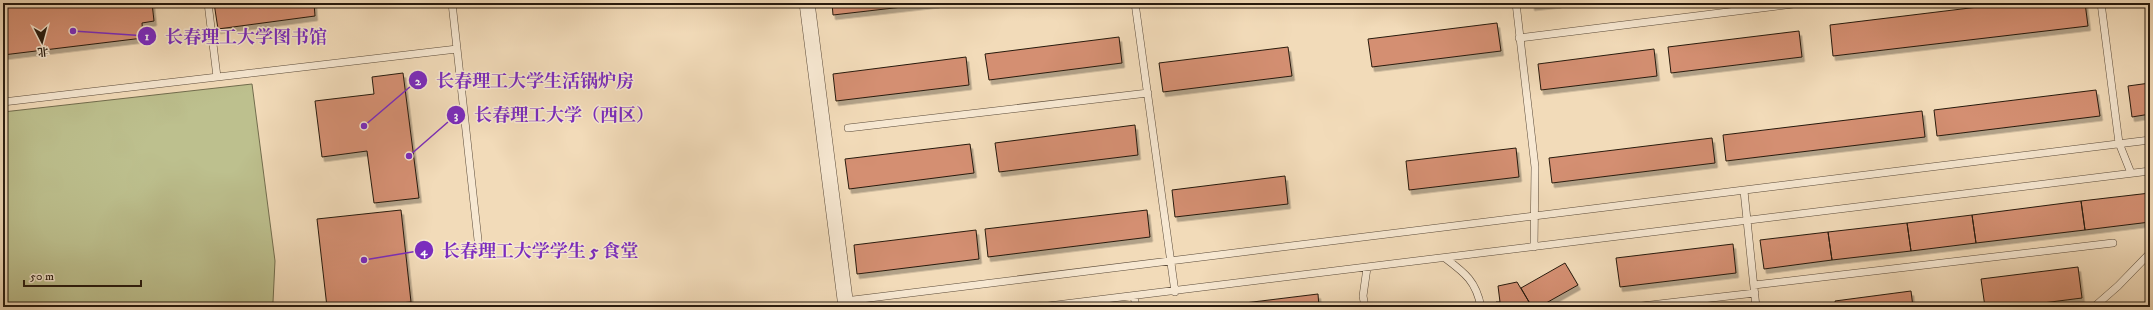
<svg xmlns="http://www.w3.org/2000/svg" width="2153" height="310" font-family="'IM FELL DW Pica','Noto Serif SC',serif">
<defs>
<filter id="shadow"><feDropShadow dx="2.5" dy="4.5" stdDeviation="0" flood-color="#0004"/></filter>
</defs>
<rect width="100%" height="100%" fill="#f2dbb9"/>
<filter id="stains"><feTurbulence type="fractalNoise" baseFrequency=".005" numOctaves="4"/><feColorMatrix values="0 0 0 0 .2 0 0 0 0 .09 0 0 0 0 .02 0 0 0 .5 -.17"/></filter>
<radialGradient id="worn" r=".72"><stop offset=".6" stop-color="#630" stop-opacity="0"/><stop offset="1" stop-color="#630" stop-opacity=".3"/></radialGradient>
<path fill="#bdc08e" stroke="#726d4e" d="M 252,84 L 275,261 L 273,302 L 266,307 L 3,307 L 3,112 Z"/>
<path fill="#d48f72" stroke="#271a0e" filter="url(#shadow)" d="M 3,3 L 152,3 L 154,21 L 142,23 L 143,38 L 3,55 Z
M 214,3 L 314,3 L 315,16 L 218,29 Z
M 832,3 L 937,3 L 833,15 Z
M 1532,3 L 1559,3 L 1532,6 Z
M 2011,3 L 2085,3 L 2088,26 L 1833,56 L 1830,25 Z
M 1497,23 L 1501,51 L 1372,67 L 1368,39 Z
M 1799,31 L 1802,57 L 1671,73 L 1668,47 Z
M 1119,37 L 1122,63 L 989,80 L 985,54 Z
M 1288,47 L 1292,76 L 1163,92 L 1159,63 Z
M 1654,49 L 1657,76 L 1541,90 L 1538,64 Z
M 966,57 L 969,85 L 836,101 L 833,74 Z
M 403,73 L 419,198 L 374,203 L 367,151 L 322,157 L 315,101 L 374,94 L 372,77 Z
M 2150,83 L 2150,114 L 2132,117 L 2128,86 Z
M 2096,90 L 2100,116 L 1937,136 L 1934,110 Z
M 1922,111 L 1925,137 L 1726,161 L 1723,135 Z
M 1135,125 L 1138,155 L 999,172 L 995,143 Z
M 1712,138 L 1715,163 L 1552,183 L 1549,158 Z
M 970,144 L 974,173 L 849,189 L 845,159 Z
M 1516,148 L 1519,177 L 1409,190 L 1406,161 Z
M 1285,176 L 1288,204 L 1175,217 L 1172,190 Z
M 2150,193 L 2150,222 L 2085,230 L 2081,201 Z
M 2081,201 L 2085,230 L 1976,243 L 1972,215 Z
M 401,210 L 411,302 L 400,303 L 400,307 L 327,307 L 317,219 Z
M 1147,210 L 1150,237 L 988,257 L 985,229 Z
M 1972,215 L 1976,243 L 1911,251 L 1907,223 Z
M 1907,223 L 1911,251 L 1832,260 L 1828,232 Z
M 976,230 L 979,259 L 857,274 L 854,245 Z
M 1828,232 L 1832,260 L 1764,269 L 1760,240 Z
M 1733,244 L 1736,273 L 1620,287 L 1616,258 Z
M 1565,263 L 1578,285 L 1539,307 L 1532,307 L 1521,288 Z
M 2078,267 L 2082,298 L 2011,307 L 1985,307 L 1981,279 Z
M 1517,282 L 1532,307 L 1497,307 L 1496,302 L 1500,302 L 1498,286 Z
M 1911,291 L 1913,307 L 1836,307 L 1835,301 Z
M 1318,294 L 1319,307 L 1212,307 Z"/>
<g fill="none" stroke-linecap="round" stroke-linejoin="round">
<defs>
<path id="lane" d="M 208,3 L 217,77
M 452,3 L 479,249
M 1135,3 L 1175,292
M 1516,3 L 1535,167 L 1534,247
M 2101,3 L 2119,143 L 2131,173
M 1519,38 L 1801,3
M 3,102 L 457,49
M 848,128 L 1148,93
M 1744,191 L 1756,307
M 1445,258 C 1465,273 1476,281 1481,307
M 1754,285 L 2113,243
M 1134,296 L 1136,307
M 845,301 L 2150,140
M 1040,307 L 2150,171
M 1365,307 L 1363,296 L 1367,268
M 1633,307 L 1755,293
M 2094,307 L 2118,286 L 2150,253"/>
<path id="street" d="M 807,3 L 846,307"/>
</defs>
<use href="#lane" stroke="#5a4a39" stroke-width="8"/>
<use href="#street" stroke="#5a4a39" stroke-width="16"/>
<use href="#lane" stroke="#f7e8d2" stroke-width="7"/>
<use href="#street" stroke="#f7e8d2" stroke-width="15"/>
</g>
<path fill="none" stroke="#7b2cbf" stroke-width="1.5" d="M73 31L147 36M364 126L418 80M409 156L456 115M364 260L424 250"/>
<g fill="#7b2cbf" stroke="#f7e8d2" stroke-width="1.5">
<circle cx="73" cy="31" r="4"/>
<circle cx="364" cy="126" r="4"/>
<circle cx="409" cy="156" r="4"/>
<circle cx="364" cy="260" r="4"/>
<circle cx="147" cy="36" r="10"/>
<circle cx="418" cy="80" r="10"/>
<circle cx="456" cy="115" r="10"/>
<circle cx="424" cy="250" r="10"/>
</g>
<g font-size="12" text-anchor="middle" font-weight="bold" fill="#fff">
<text x="147" y="40">1</text>
<text x="418" y="85">2</text>
<text x="456" y="119">3</text>
<text x="424" y="255">4</text>
</g>
<g font-size="18" text-anchor="middle" font-weight="bold" fill="#7b2cbf" stroke="#f7e8d2" stroke-width="3" stroke-linejoin="round" paint-order="stroke">
<text x="246" y="43">长春理工大学图书馆</text>
<text x="535" y="87">长春理工大学生活锅炉房</text>
<text x="564" y="121">长春理工大学（西区）</text>
<text x="540" y="257">长春理工大学学生 5 食堂</text>
</g>
<rect width="2153" height="310" fill="none" stroke="#f2dbb9" stroke-width="16"/>
<rect x="4" y="4" width="2145" height="302" fill="none" stroke="#271a0e" stroke-width="2"/>
<rect x="8" y="8" width="2137" height="294" fill="none" stroke="#271a0e"/>
<g transform="translate(42 42) rotate(174)" stroke="#f7e8d2" stroke-width="3" paint-order="stroke">
<path d="M0-3L7 15L0 10L-7 15Z" fill="#271a0e"/>
<text y="-6" font-size="11" font-weight="bold" text-anchor="middle" fill="#271a0e">北</text>
</g>
<path d="M24 280v6h117v-6" fill="none" stroke="#271a0e" stroke-width="2"/>
<text x="30" y="280" font-size="12" fill="#271a0e" stroke="#f7e8d2" stroke-width="3" paint-order="stroke">50 m</text>
<rect width="100%" height="100%" filter="url(#stains)"/>
<rect width="100%" height="100%" fill="url(#worn)"/>
</svg>
